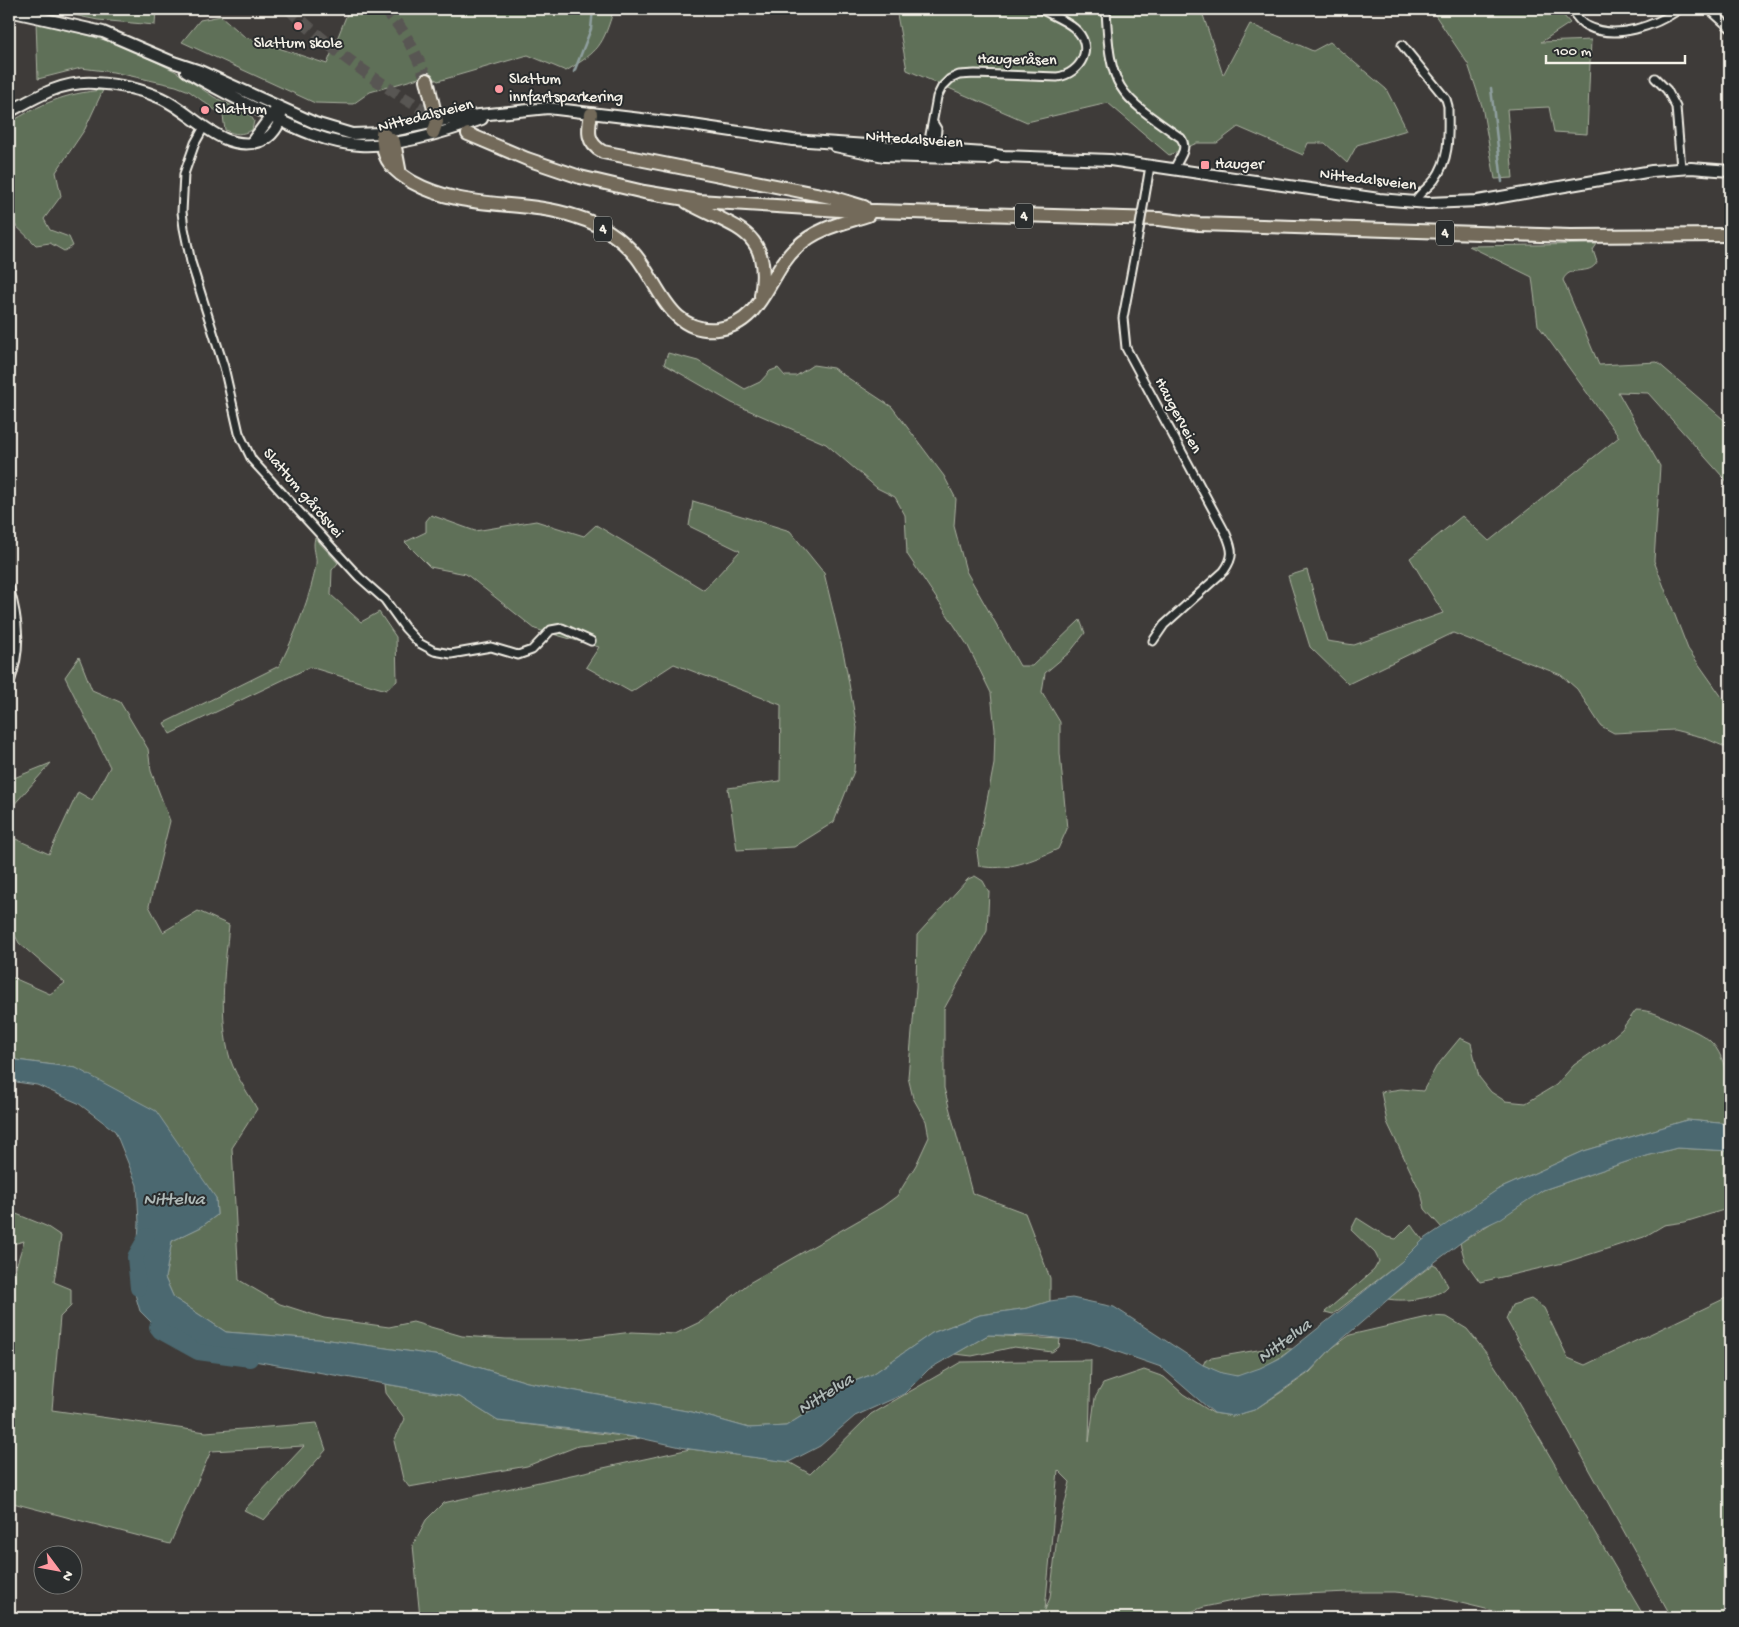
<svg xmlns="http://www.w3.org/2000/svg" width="1739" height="1627" font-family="'Gochi Hand',sans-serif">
<rect width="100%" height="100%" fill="#3e3b39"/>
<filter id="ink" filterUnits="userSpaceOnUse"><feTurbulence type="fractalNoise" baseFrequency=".02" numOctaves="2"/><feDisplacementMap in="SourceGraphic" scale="10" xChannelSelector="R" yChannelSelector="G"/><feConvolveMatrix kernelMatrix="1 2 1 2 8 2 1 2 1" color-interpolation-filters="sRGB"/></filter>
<g filter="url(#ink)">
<path fill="#5f7058" stroke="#aab0a0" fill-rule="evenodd" d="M 43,9 L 156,9 L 155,25 L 98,20 Z
M 349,9 L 614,9 C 602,47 600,50 566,71 L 528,55 L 438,81 L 429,75 L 370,92 L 353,104 L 315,103 L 182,42 L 200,20 L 221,16 L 245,37 L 327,64 Z
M 896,9 L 1201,9 L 1223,75 L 1250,24 L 1313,51 L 1330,42 L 1386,89 L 1407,130 L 1357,145 L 1347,163 L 1325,143 L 1308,143 L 1303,155 L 1238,127 L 1217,143 L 1197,143 L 1169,155 L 1108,103 L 1027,122 L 907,70 Z
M 1431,9 L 1558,9 L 1570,23 L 1541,42 L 1591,40 L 1587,134 L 1554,132 L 1549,107 L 1507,109 L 1513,178 L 1495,179 L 1482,106 L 1468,64 Z
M 36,21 L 119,44 L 175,71 L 214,97 L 250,115 L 254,121 L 252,130 C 242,135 235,135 225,130 L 223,116 L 189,91 L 176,86 L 113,72 L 81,68 L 38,79 Z
M 103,90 L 85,129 L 56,172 L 61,196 L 44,219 L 50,230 L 69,237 L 73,246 L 64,251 L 50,243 L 36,245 L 9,219 L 9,123 C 41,104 65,93 103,90 Z
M 1597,244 L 1593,250 L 1597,262 C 1589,277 1570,264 1563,280 L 1599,365 L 1657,362 L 1730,425 L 1730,485 L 1648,393 L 1618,392 L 1660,466 L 1654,561 L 1688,649 L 1724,700 L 1730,719 L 1730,749 L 1702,737 L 1674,730 L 1614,733 L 1601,726 L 1577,689 L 1561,675 L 1453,633 L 1348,684 L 1310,647 L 1288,576 L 1307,570 L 1327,641 L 1354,645 L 1443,613 L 1410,558 L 1462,516 L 1489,541 L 1619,437 L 1538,325 L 1532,277 L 1469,246 Z
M 668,353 L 698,361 L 745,389 L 760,382 L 770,371 L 778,368 L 785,376 L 796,376 L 813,365 L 833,368 L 892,407 L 944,476 L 956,499 L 954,526 L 966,571 L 1020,666 L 1032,666 L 1080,620 L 1085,633 L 1070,652 L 1045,673 L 1042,692 L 1060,722 L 1060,753 L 1067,829 L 1058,849 C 1034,860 1006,872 979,866 L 977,852 L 994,764 L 995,730 L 991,693 L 968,646 L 907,554 L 905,515 L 895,497 L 877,488 L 826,444 L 732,403 L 664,364 Z
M 693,501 L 790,531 L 824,573 L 844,656 L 857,728 L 854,771 L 834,822 L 794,847 L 737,850 L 728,788 L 780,781 L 781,705 L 674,664 L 631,692 L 586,667 L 599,647 L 535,629 L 466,574 L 430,567 L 405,542 L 426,532 L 426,521 L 431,515 L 475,531 L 536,521 L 584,536 L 596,525 L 704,590 L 740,551 L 689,526 Z
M 315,538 L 338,563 L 332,570 L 331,595 L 361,622 L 379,612 L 396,637 L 397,681 L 386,690 L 310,667 L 170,734 L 164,723 L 279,666 C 293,640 312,593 316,564 C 317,555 312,548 315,538 Z
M 79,657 L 92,690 L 120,702 L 148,749 L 151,771 L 170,821 L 149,906 L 163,932 L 198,911 L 229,925 C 225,966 219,1009 228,1051 C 232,1071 247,1091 257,1109 L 232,1148 L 239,1280 L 280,1304 L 324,1318 L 389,1327 L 413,1322 L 462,1336 L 506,1339 L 577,1339 L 632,1332 L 675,1334 L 702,1321 L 749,1283 L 882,1207 L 897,1196 L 916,1165 L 929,1137 L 926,1121 L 913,1098 L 908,1077 L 916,988 L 917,935 L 968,879 L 975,876 L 983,881 L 989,892 L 987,931 L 944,1009 L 944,1088 L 972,1193 L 1025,1213 L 1050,1278 L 1050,1301 L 1028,1308 L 980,1315 L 932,1333 L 873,1374 L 829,1391 L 816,1407 L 786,1426 L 749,1428 L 692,1412 L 527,1382 L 441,1356 L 330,1340 L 226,1332 L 174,1298 L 165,1278 L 172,1241 L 201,1227 L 217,1215 L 216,1198 L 76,1068 L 9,1059 L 9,976 L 50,994 L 65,983 L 19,943 L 9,924 L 9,836 L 49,854 L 78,792 L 92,800 L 110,767 L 65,677 Z
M 51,763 L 11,808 L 9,812 L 9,780 Z
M 1636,1010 C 1650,1010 1662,1016 1675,1022 C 1687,1028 1699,1032 1709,1040 C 1730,1058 1730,1099 1730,1124 L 1687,1120 L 1584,1151 L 1497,1190 L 1442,1228 L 1425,1209 L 1421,1193 L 1387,1122 L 1381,1092 L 1401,1089 L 1423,1091 L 1436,1067 L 1460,1038 L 1471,1043 L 1479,1077 L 1491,1092 L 1505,1101 L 1526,1103 L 1556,1085 L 1574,1065 L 1607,1042 L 1622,1029 Z
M 1677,1148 L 1730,1151 L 1730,1208 L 1685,1222 L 1664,1225 L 1644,1237 L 1563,1263 L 1480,1282 L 1465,1261 L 1460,1243 L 1543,1190 L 1635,1159 Z
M 9,1211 L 46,1226 L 61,1236 L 54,1282 L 71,1289 L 71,1306 L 60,1317 L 52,1410 L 206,1432 L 317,1423 L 326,1450 L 264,1520 L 244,1510 L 304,1446 L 211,1451 L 170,1544 L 9,1502 L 9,1273 L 15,1270 L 24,1241 L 9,1245 Z
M 1357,1218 L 1387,1237 L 1396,1239 L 1411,1224 L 1423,1240 L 1401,1262 L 1333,1314 L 1325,1312 L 1374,1270 L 1379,1261 L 1375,1253 L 1351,1230 Z
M 1433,1264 L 1437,1266 L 1448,1286 C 1438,1299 1403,1302 1388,1299 Z
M 1730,1296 L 1730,1618 L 1672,1618 L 1506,1319 L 1512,1305 L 1531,1299 L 1544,1308 L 1568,1358 L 1585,1365 Z
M 1432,1316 L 1447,1317 L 1467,1329 L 1487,1354 L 1514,1395 L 1645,1618 L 1523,1618 L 1432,1596 L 1395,1592 L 1349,1592 L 1256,1596 L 1204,1607 L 1174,1618 L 420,1618 L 413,1545 L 426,1520 L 443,1503 L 690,1449 L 789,1462 L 810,1474 L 871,1414 L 961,1362 L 1091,1360 L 1089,1442 L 1095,1398 L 1103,1384 L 1144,1370 L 1164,1377 L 1183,1394 L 1213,1413 L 1233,1416 L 1254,1410 L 1280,1393 L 1310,1372 L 1332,1348 L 1350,1335 ZM 1058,1470 L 1070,1482 L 1057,1537 L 1050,1598 L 1045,1610 Z
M 988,1335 L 1060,1339 L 1059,1347 L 1052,1352 L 1014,1347 L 972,1356 L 955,1354 Z
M 1269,1348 L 1292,1349 C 1280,1358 1253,1376 1236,1376 C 1225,1376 1213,1370 1203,1365 L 1206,1359 Z
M 385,1384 L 460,1397 L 498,1421 L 640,1438 L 618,1442 L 578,1446 L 527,1466 L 409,1487 L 403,1479 L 394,1441 L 405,1419 L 386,1393 Z"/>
<path fill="#4b686f" stroke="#8f9f9f" d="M 9,1059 L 76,1068 L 156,1111 L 216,1198 L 217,1215 L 201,1227 L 172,1241 L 165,1278 L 174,1298 L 226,1332 L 330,1340 L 441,1356 L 527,1382 L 692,1412 L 749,1428 L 786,1426 L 816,1407 L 829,1391 L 873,1374 L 932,1333 L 980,1315 L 1028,1308 L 1050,1301 L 1072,1298 L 1114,1307 L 1203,1365 L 1222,1373 L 1237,1376 L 1260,1368 L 1282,1357 L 1401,1262 L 1423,1240 L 1497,1190 L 1584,1151 L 1687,1120 L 1730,1124 L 1730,1151 L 1677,1148 L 1635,1159 L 1543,1190 L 1500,1219 L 1479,1229 L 1408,1282 L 1332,1348 L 1309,1372 L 1254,1410 L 1233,1416 L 1214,1413 L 1161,1367 L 1089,1342 L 1040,1336 L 988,1335 L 929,1369 L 904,1394 L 855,1416 L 820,1446 L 789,1462 L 690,1449 L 640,1438 L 599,1432 L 498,1421 L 460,1397 L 197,1351 L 160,1331 L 140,1311 L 135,1294 L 139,1223 L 137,1185 L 115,1131 L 78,1103 L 37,1085 L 9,1081 Z"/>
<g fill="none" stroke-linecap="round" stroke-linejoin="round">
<path stroke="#8f9f9f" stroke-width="2.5" d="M 574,72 L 591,29 L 593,9
M 1491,88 L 1502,182"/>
<path stroke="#4b686f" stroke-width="16" d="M 138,1288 L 135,1257 L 147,1236
M 157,1327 L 160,1331 L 198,1352 L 250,1359"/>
<path stroke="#595653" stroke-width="12" stroke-dasharray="12 6" stroke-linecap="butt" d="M 289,9 C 335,53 387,90 442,120
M 384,9 C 405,29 416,54 427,80"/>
<defs>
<path id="minor" d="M 1106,9 C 1110,89 1116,93 1181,138 C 1189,150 1178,158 1174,170
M 1571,9 C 1575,15 1580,23 1587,26 C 1616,41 1656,25 1680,9
M 1709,9 L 1730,28
M 1402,45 L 1446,99 L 1448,106 C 1448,132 1451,157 1435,179 C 1429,188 1419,192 1414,203
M 1655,78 L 1667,90 L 1676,107 L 1681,168
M 934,124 L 937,129 L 935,153
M 204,127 L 195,143 L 184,174 L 182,212 L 184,228 L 191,262 L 224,367 L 239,433 L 252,460 L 359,577 L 385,600 L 405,628 L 419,643 L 434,651 L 451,654 L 491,647 L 518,655 L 532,650 L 551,630 L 562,628 L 591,641
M 930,153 L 930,135 L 937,97 L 942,87 L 950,79 L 959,75 L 975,74 L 1057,77 C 1081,74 1096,46 1074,28 C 1065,20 1051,15 1040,9
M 1147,184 L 1150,166
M 1136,248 L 1123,318 L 1126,348 L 1226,534 C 1233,550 1234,557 1224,571 L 1164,625 L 1153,641
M 9,587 C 19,621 22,650 9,685"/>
<path id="secondary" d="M 9,11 L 103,32 L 173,62 L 200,71 L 315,123 L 352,134 L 382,133 L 460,117 L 548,108 L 692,125 L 793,140 L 985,153 L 1002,156 L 1110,160 L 1379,199 L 1428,203 L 1478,201 L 1652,171 L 1691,168 L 1730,171
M 186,71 C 209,85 233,97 257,109 C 290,125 322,143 360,145 C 397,147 446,132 482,119
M 9,112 C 36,97 62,81 94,83 C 116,84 141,89 161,98 C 194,113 222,154 261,141 C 272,137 279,126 281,115
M 251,143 L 274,112
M 835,146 L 884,156 L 989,159"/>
<path id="trunk" d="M 427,80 L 437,122 L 433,133
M 591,114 C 588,130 586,143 603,152 L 831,197 L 864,207
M 382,133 C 383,143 383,154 389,162 C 393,170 404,177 412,182 C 466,212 522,198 577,217 C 600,224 621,238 636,256 C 660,286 670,334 718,329 C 763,324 768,273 797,247 C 817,228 843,223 868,215
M 382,133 L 394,142 L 400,174
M 468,134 L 527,159 L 580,177 L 644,192 L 698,201 L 840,210 L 1159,219 L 1199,224 L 1570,236 L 1730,235
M 687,202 C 735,229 772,229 761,296"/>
</defs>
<use href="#minor" stroke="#f4f1e8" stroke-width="11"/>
<use href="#secondary" stroke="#f4f1e8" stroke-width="14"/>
<use href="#trunk" stroke="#f4f1e8" stroke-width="16"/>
<use href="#minor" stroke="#2a2d2e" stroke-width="7"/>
<use href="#secondary" stroke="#2a2d2e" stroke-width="10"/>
<use href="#trunk" stroke="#736b5a" stroke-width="12"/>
<defs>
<path id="minor-bridge" d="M 1136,248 L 1147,184"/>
</defs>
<use href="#minor-bridge" stroke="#f4f1e8" stroke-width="11" stroke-linecap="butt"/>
<use href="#minor-bridge" stroke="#2a2d2e" stroke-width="7"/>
</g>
</g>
<g fill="#ff9aa2" stroke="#2a2d2e" stroke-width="2">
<circle cx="298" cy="26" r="5"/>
<circle cx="499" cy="89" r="5"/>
<circle cx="205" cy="110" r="5"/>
<rect x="1200" y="160" width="10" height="10" rx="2.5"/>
</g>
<g text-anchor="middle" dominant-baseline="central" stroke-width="4" stroke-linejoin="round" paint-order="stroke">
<g fill="#2a2d2e" stroke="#b7b6b0" stroke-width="1">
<rect x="1015" y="203.5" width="18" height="25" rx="4"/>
<rect x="594" y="216.5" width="18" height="25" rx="4"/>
<rect x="1436" y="220.5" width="18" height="25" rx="4"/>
</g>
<g font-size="15" font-weight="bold" fill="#f4f1e8">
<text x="1024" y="216">4</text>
<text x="603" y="229">4</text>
<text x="1445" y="233">4</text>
</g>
<g font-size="16" fill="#f4f1e8" stroke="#2a2d2e" text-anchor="start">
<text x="298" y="44" text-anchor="middle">Slattum skole</text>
<text x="509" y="80">Slattum<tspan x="509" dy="18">innfartsparkering</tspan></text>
<text x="215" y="110">Slattum</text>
<text x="1215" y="165">Hauger</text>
</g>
<g font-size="16" fill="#f4f1e8" stroke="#2a2d2e">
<text transform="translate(1017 61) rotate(1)">Haugeråsen</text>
<text transform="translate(426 117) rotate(-14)">Nittedalsveien</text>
<text transform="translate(914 141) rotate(4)">Nittedalsveien</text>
<text transform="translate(1368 181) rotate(7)">Nittedalsveien</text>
<text transform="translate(1177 416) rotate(62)">Haugerveien</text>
<text transform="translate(302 494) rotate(49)">Slattum gårdsvei</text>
</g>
<g font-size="18" font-style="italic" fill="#b0bab8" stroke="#2a2d2e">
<text x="174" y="1200">Nittelva</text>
<text transform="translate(1285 1342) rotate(-36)">Nittelva</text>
<text transform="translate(826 1395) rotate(-32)">Nittelva</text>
</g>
</g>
<rect width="1739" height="1627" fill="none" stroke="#2a2d2e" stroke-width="30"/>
<rect x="15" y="15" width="1709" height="1597" fill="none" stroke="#f4f1e8" stroke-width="2" filter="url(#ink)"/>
<g transform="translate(58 1570) rotate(122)"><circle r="24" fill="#2a2d2e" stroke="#7b7b78"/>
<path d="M0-4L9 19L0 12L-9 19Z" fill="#ff9aa2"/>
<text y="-8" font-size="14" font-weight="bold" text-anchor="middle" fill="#f4f1e8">N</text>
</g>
<path d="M1546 55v8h139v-8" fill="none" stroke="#f4f1e8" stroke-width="2.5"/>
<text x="1554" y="55" font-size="15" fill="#f4f1e8" stroke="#2a2d2e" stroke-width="4" paint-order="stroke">100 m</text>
</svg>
